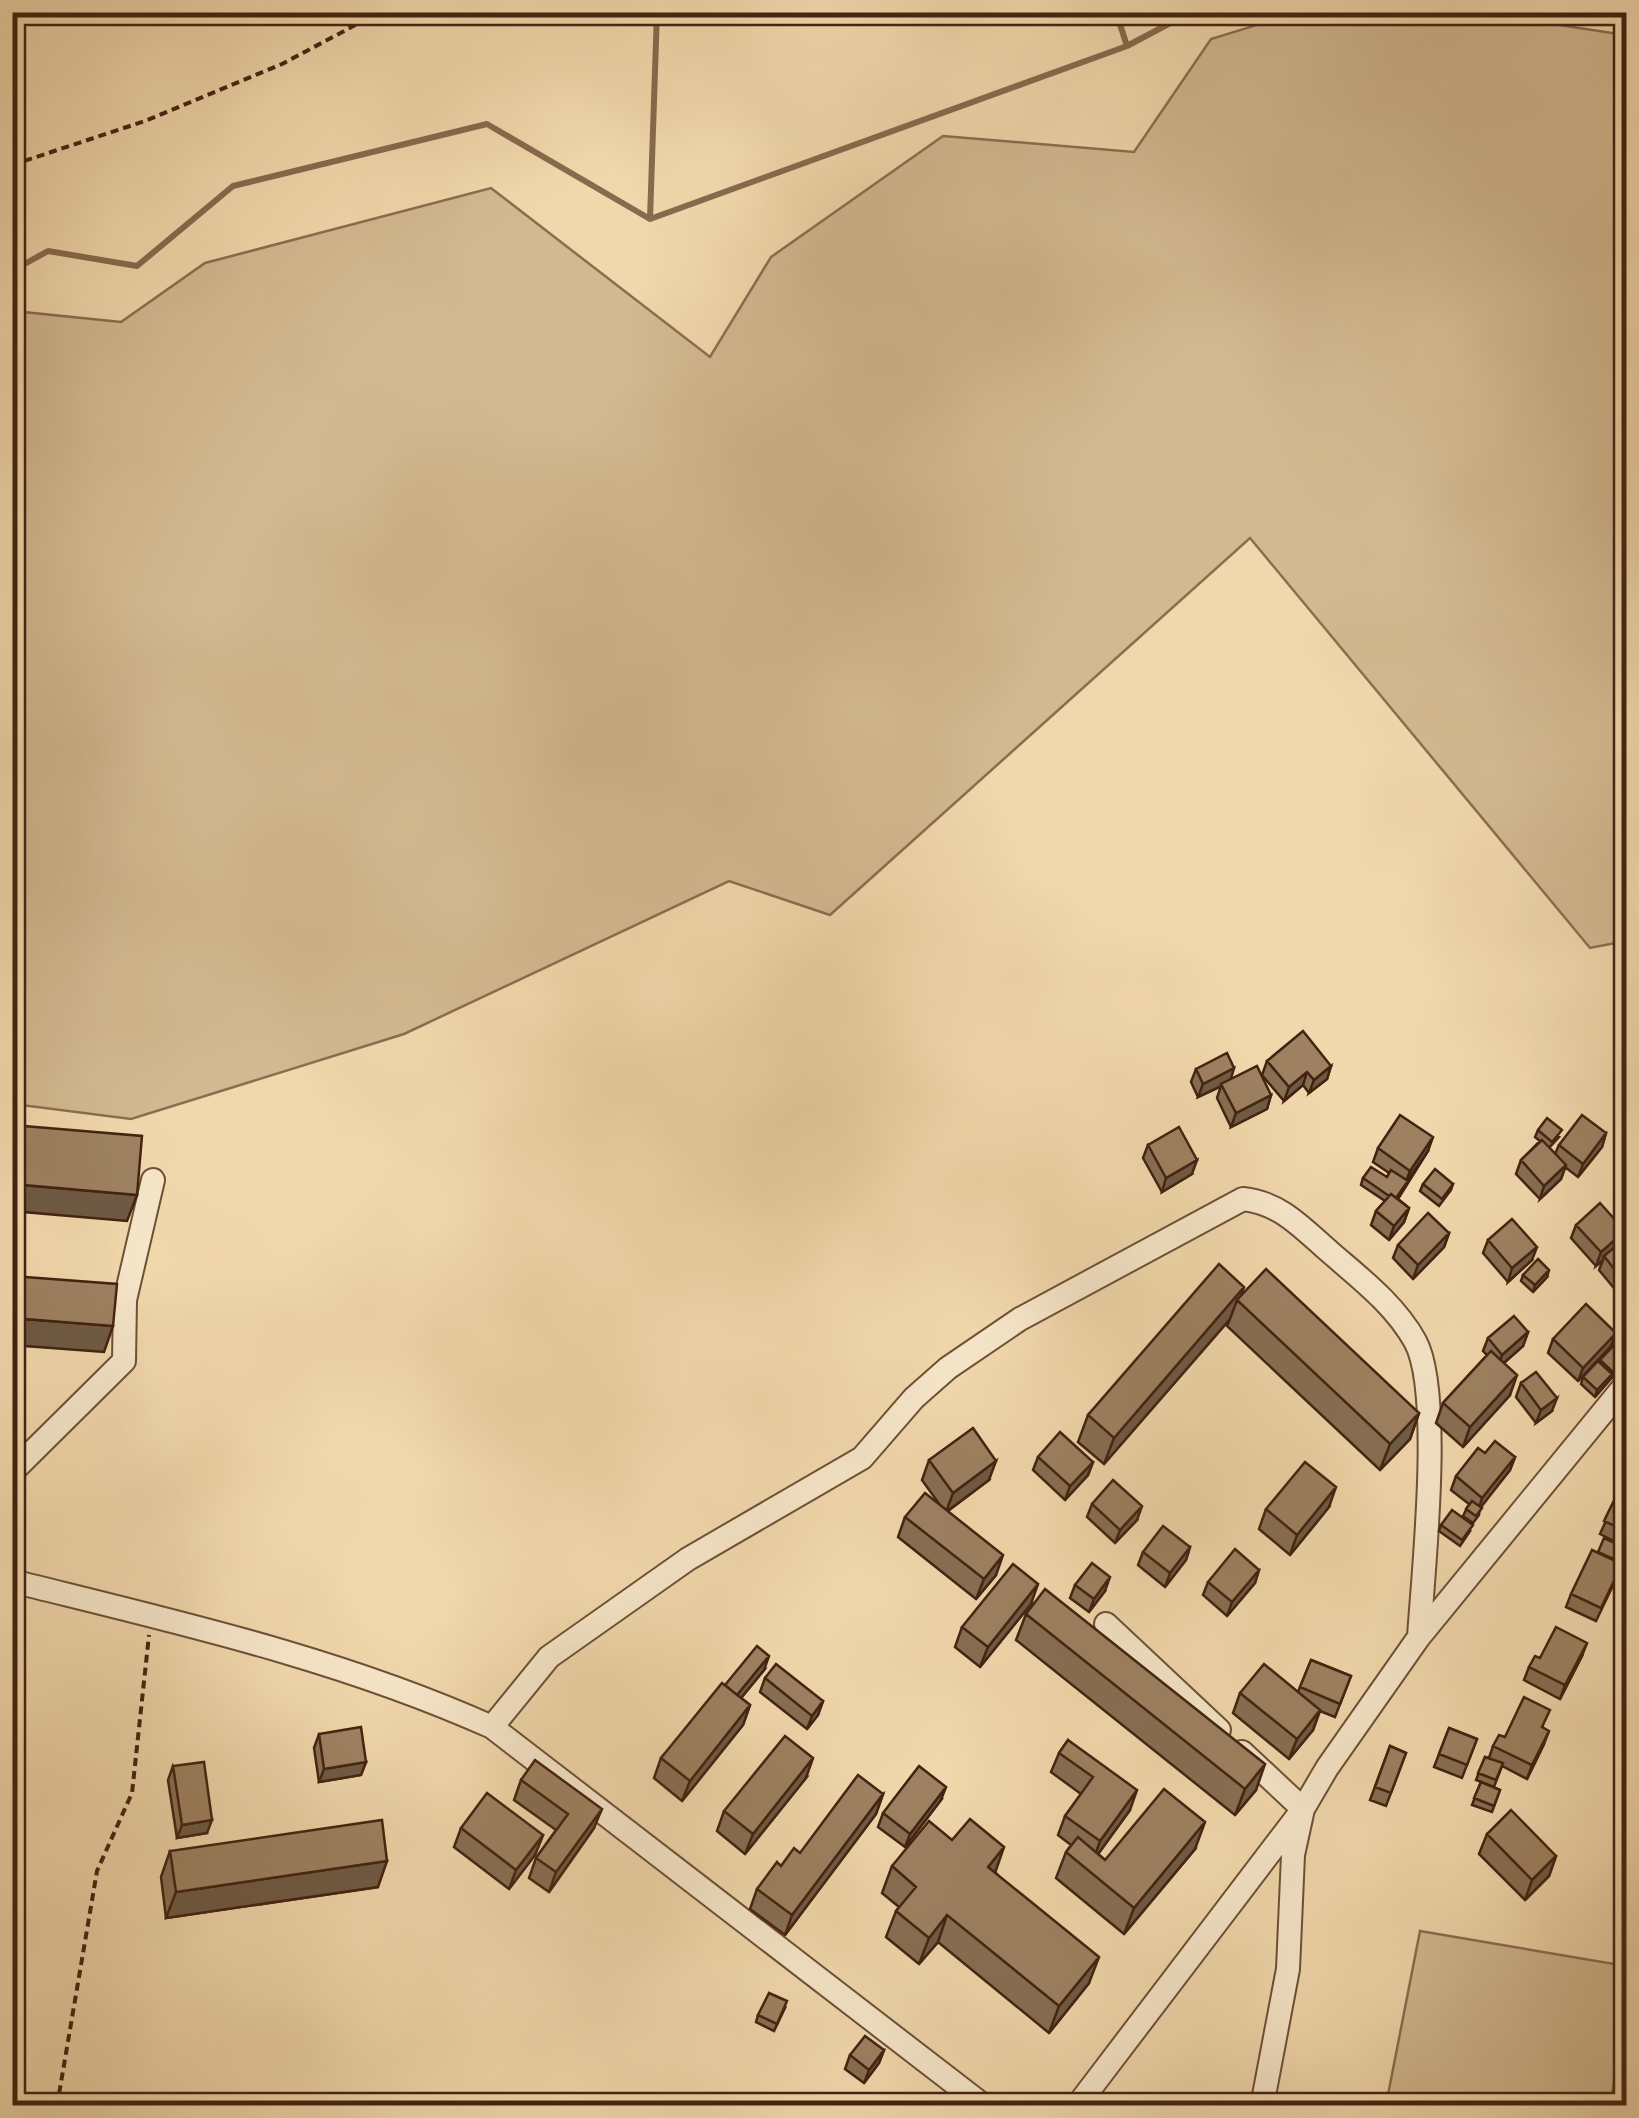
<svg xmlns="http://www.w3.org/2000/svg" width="1639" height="2118" font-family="'Old Standard TT',serif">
<rect width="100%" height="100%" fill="#f1d8ac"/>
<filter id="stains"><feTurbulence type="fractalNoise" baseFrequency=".002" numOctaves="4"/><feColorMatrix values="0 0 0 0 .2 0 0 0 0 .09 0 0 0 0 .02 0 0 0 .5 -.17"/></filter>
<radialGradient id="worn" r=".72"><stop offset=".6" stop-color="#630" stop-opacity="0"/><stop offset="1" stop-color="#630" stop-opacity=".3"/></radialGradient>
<path fill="#d3b991" stroke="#8b6e50" stroke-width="2.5" d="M 1299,12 L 1472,12 L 1626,35 L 1626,941 L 1590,948 L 1250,538 L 830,915 L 729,881 L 404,1034 L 131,1119 L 13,1104 L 13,311 L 121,322 L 205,263 L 491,188 L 710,357 L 771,257 L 943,136 L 1134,152 L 1211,39 Z
M 1420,1931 L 1626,1966 L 1626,2011 L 1610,2105 L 1386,2105 Z"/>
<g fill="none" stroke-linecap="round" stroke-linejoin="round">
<path stroke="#886a4e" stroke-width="6" d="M 1116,12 L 1127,46
M 650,219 L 657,12
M 12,271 L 48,251 L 137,266 L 233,186 L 487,124 L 650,219 L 1127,46 L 1191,12"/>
<defs>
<path id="minor" d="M 12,1472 L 124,1361 L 125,1300 L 153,1180
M 12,1581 C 176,1622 338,1658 492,1727 L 984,2106
M 1106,1624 L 1219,1730
M 492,1727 L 549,1657 L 688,1559 L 862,1458 L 914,1398 L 948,1368 L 1020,1319 L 1243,1199 C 1281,1203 1302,1228 1331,1253 C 1361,1279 1395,1305 1415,1341 C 1443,1391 1423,1574 1419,1637
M 1077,2106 L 1303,1809 L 1242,1752
M 1262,2106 L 1288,1969 L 1293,1855 L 1303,1809 L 1327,1768 L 1419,1637 L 1626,1384"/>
</defs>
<use href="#minor" stroke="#6e5037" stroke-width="26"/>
<path stroke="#432210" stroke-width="4" stroke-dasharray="8 5" stroke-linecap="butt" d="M 12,165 L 145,121 L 282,64 L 363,21 L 494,12
M 57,2106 L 97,1871 L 132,1793 L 149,1635"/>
<use href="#minor" stroke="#f6e6c9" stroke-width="22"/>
</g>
<path fill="#876f53" stroke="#432210" stroke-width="2.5" d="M 1267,1061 L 1331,1066 L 1327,1079 L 1309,1093 L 1303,1085 L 1284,1101 L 1262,1075 Z
M 1196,1069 L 1271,1095 L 1267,1109 L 1231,1127 L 1217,1098 L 1221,1086 L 1198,1097 L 1191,1082 Z
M 1538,1130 L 1559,1137 L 1549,1148 L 1555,1154 L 1559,1145 L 1606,1133 L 1602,1147 L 1578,1177 L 1565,1167 L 1561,1179 L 1540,1199 L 1516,1174 L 1521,1160 L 1540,1141 L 1535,1137 Z
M 1148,1145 L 1192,1174 L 1162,1192 L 1143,1158 Z
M 1378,1148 L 1428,1151 L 1398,1199 L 1409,1208 L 1404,1222 L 1389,1240 L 1371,1225 L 1376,1211 L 1385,1201 L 1361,1185 L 1363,1178 L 1387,1177 L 1389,1173 L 1373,1162 Z
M 1626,1152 L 1626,1182 L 1616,1171 L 1621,1158 Z
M 1423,1184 L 1453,1184 L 1451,1190 L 1439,1206 L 1420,1191 Z
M 1576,1225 L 1625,1231 L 1620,1243 L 1626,1238 L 1626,1294 L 1622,1298 L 1599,1270 L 1603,1260 L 1596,1266 L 1571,1238 Z
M 1449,1233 L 1444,1247 L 1413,1279 L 1393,1258 L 1398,1245 Z
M 1488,1240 L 1532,1260 L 1508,1282 L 1483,1253 Z
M 1523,1275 L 1547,1277 L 1533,1292 L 1521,1281 Z
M 1241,1295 L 1419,1413 L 1410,1439 L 1380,1470 L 1227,1326 L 1230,1319 L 1104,1464 L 1078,1442 L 1088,1415 Z
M 1528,1332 L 1523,1346 L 1504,1363 L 1510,1395 L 1463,1447 L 1436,1423 L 1443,1403 L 1487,1355 L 1483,1351 L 1488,1338 Z
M 1616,1333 L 1611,1346 L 1578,1381 L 1548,1353 L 1553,1339 Z
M 1626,1349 L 1626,1361 L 1595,1397 L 1581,1384 L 1583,1377 L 1600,1360 Z
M 1521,1383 L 1552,1411 L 1536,1423 L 1516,1397 Z
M 1485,1453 L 1515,1457 L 1510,1470 L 1480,1507 L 1479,1515 L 1473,1523 L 1463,1516 L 1469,1504 L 1451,1490 L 1456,1476 Z
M 1038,1457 L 1093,1462 L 1088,1475 L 1065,1500 L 1033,1470 Z
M 929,1460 L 989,1480 L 948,1511 L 996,1575 L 976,1599 L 898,1537 L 905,1517 L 940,1505 L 922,1480 Z
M 1626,1476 L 1626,1547 L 1600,1534 Z
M 1092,1504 L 1137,1520 L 1115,1543 L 1087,1517 Z
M 1329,1507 L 1290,1555 L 1259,1529 L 1266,1509 Z
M 1441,1525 L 1470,1531 L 1460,1546 L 1439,1531 Z
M 1190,1547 L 1186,1560 L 1165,1587 L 1138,1565 L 1143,1552 Z
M 1620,1563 L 1622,1564 L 1617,1577 L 1596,1621 L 1566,1607 L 1571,1594 Z
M 1259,1570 L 1255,1583 L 1227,1616 L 1203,1595 L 1208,1582 Z
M 1075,1585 L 1105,1591 L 1089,1612 L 1070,1598 Z
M 1031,1604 L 980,1667 L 955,1647 L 962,1627 Z
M 1026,1614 L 1256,1790 L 1235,1815 L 1016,1640 Z
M 1582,1656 L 1560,1699 L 1524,1680 L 1529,1667 L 1540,1658 Z
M 1311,1660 L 1351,1676 L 1335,1717 L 1320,1711 L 1313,1730 L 1289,1759 L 1233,1713 L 1240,1693 L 1298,1692 Z
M 764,1670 L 741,1698 L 750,1705 L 743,1725 L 682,1801 L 654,1778 L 661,1758 L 725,1685 Z
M 765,1678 L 823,1701 L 818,1715 L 807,1729 L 760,1692 Z
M 1543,1727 L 1544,1744 L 1527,1779 L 1502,1766 L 1494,1787 L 1476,1780 L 1485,1757 L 1489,1758 L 1493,1746 L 1505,1737 Z
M 1449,1728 L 1477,1739 L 1462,1778 L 1434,1767 Z
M 319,1734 L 366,1762 L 361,1775 L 319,1782 L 314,1748 Z
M 1068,1740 L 1130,1810 L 1098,1854 L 1105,1860 L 1195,1849 L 1124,1934 L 1056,1878 L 1066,1852 L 1071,1845 L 1058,1835 L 1065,1816 L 1081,1794 L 1051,1772 L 1059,1753 Z
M 1390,1746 L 1406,1753 L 1386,1806 L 1370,1800 Z
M 173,1766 L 207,1833 L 177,1838 L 168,1780 Z
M 806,1778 L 745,1854 L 717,1831 L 724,1811 Z
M 521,1780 L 594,1828 L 549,1892 L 529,1878 L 536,1858 L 556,1830 L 514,1800 Z
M 1481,1782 L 1500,1790 L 1492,1812 L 1472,1805 Z
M 883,1794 L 876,1814 L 785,1935 L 750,1909 L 757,1889 L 781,1866 Z
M 941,1800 L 905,1847 L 878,1827 L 883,1813 Z
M 461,1828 L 543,1835 L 535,1855 L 509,1889 L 454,1847 Z
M 1487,1834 L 1556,1856 L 1549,1876 L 1525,1900 L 1479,1854 Z
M 952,1840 L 995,1872 L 1089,1983 L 1049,2033 L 938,1942 L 919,1964 L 886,1937 L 896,1911 L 899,1907 L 882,1893 L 892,1866 Z
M 170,1851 L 378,1887 L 166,1918 L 161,1877 Z
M 785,2008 L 774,2031 L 756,2022 L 758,2015 Z
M 884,2050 L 879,2063 L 864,2083 L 845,2069 L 850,2055 Z"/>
<path fill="#6e5a44" stroke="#432210" stroke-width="2.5" d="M 1331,1066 L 1327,1079 L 1309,1093 L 1314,1080 Z
M 1234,1068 L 1230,1082 L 1198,1097 L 1203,1084 Z
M 1307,1072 L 1303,1085 L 1284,1101 L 1289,1087 Z
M 1271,1095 L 1267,1109 L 1231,1127 L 1236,1113 Z
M 1606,1133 L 1602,1147 L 1578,1177 L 1583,1164 Z
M 1433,1137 L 1428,1151 L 1405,1184 L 1410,1171 Z
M 1197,1160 L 1192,1174 L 1162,1192 L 1166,1178 Z
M 1566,1165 L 1561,1179 L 1540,1199 L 1544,1186 Z
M 12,1184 L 137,1195 L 127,1221 L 12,1211 Z
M 1409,1208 L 1404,1222 L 1389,1240 L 1394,1226 Z
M 1625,1231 L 1620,1244 L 1604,1256 L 1603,1260 L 1596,1266 L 1601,1252 Z
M 1449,1233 L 1444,1247 L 1413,1279 L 1418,1265 Z
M 1537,1247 L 1532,1260 L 1508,1282 L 1512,1268 Z
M 1549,1270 L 1547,1277 L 1533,1292 L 1535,1285 Z
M 1244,1287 L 1239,1302 L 1237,1300 L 1230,1319 L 1104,1464 L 1114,1438 Z
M 12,1318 L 113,1326 L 104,1352 L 12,1345 Z
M 1528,1332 L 1523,1346 L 1498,1368 L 1502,1355 Z
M 1616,1333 L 1611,1346 L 1578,1381 L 1583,1368 Z
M 1626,1357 L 1626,1361 L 1595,1397 L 1597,1390 Z
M 1517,1375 L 1510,1395 L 1463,1447 L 1470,1427 Z
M 1557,1398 L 1552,1411 L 1536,1423 L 1541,1410 Z
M 1419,1413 L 1410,1439 L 1380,1470 L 1390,1444 Z
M 1515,1457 L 1510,1470 L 1478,1511 L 1482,1498 Z
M 996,1461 L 989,1480 L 946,1512 L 953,1493 Z
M 1093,1462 L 1088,1475 L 1065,1500 L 1070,1486 Z
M 1336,1487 L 1329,1507 L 1290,1555 L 1297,1535 Z
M 1142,1506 L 1137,1520 L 1115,1543 L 1120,1530 Z
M 1190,1547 L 1186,1560 L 1165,1587 L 1170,1573 Z
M 1003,1555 L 996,1575 L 976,1599 L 984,1579 Z
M 1259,1570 L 1255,1583 L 1227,1616 L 1232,1602 Z
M 1110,1577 L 1105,1591 L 1089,1612 L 1094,1599 Z
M 1038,1584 L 1031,1604 L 980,1667 L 988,1647 Z
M 1587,1643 L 1582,1656 L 1560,1699 L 1565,1685 Z
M 769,1656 L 764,1670 L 732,1709 L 736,1696 Z
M 823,1701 L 818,1715 L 807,1729 L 812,1716 Z
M 750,1705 L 743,1725 L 682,1801 L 690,1781 Z
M 1320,1710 L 1313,1730 L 1289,1759 L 1297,1739 Z
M 1549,1731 L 1544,1744 L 1527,1779 L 1532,1765 Z
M 813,1758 L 806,1778 L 745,1854 L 753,1834 Z
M 366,1762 L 361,1775 L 319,1782 L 324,1769 Z
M 1265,1764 L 1256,1790 L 1235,1815 L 1245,1789 Z
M 946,1787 L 941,1800 L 905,1847 L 910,1834 Z
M 1137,1790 L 1130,1810 L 1093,1861 L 1100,1841 Z
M 883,1794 L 876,1814 L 785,1935 L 792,1915 Z
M 602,1809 L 594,1828 L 549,1892 L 556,1872 Z
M 212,1820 L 207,1833 L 177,1838 L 182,1825 Z
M 1205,1822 L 1195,1849 L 1124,1934 L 1134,1908 Z
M 543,1835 L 535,1855 L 509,1889 L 516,1870 Z
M 1004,1847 L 995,1873 L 988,1867 Z
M 1556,1856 L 1549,1876 L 1525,1900 L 1532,1880 Z
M 387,1861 L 378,1887 L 166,1918 L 176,1892 Z
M 947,1915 L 938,1942 L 919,1964 L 929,1938 Z
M 1099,1957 L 1089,1983 L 1049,2033 L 1059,2006 Z
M 884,2050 L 879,2063 L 864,2083 L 869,2070 Z"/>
<path fill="#9d8161" stroke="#432210" stroke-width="2.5" d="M 1303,1031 L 1331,1066 L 1314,1080 L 1307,1072 L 1289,1087 L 1267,1061 Z
M 1227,1053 L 1234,1068 L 1203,1084 L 1196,1069 Z
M 1257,1066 L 1271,1095 L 1236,1113 L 1221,1084 Z
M 1400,1115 L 1433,1137 L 1410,1171 L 1378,1148 Z
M 1582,1115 L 1606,1133 L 1583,1164 L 1559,1145 Z
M 1547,1118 L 1562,1130 L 1552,1142 L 1538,1130 Z
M 12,1125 L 142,1136 L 137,1195 L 12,1184 Z
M 1179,1127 L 1197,1160 L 1166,1178 L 1148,1145 Z
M 1542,1140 L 1566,1165 L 1544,1186 L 1521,1160 Z
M 1626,1152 L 1626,1163 L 1621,1158 Z
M 1371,1167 L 1387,1177 L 1391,1170 L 1408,1181 L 1396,1198 L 1391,1194 L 1389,1196 L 1363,1178 Z
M 1435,1169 L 1453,1184 L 1442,1199 L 1423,1184 Z
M 1391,1194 L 1409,1208 L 1394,1226 L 1376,1211 Z
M 1600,1203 L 1625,1231 L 1601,1252 L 1576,1225 Z
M 1428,1213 L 1449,1233 L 1418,1265 L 1398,1245 Z
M 1512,1219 L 1537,1247 L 1512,1268 L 1488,1240 Z
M 1626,1238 L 1626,1284 L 1604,1256 Z
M 1538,1259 L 1549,1270 L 1535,1285 L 1523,1275 Z
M 1219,1264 L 1244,1287 L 1114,1438 L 1088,1415 Z
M 1266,1269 L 1419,1413 L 1390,1444 L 1237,1300 Z
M 12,1276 L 117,1284 L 113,1326 L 12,1318 Z
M 1586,1304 L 1616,1333 L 1583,1368 L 1553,1339 Z
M 1514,1316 L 1528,1332 L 1502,1355 L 1488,1338 Z
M 1618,1341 L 1626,1349 L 1626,1357 L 1613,1372 L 1600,1360 Z
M 1491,1351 L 1517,1375 L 1470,1427 L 1443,1403 Z
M 1598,1361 L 1612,1374 L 1597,1390 L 1583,1377 Z
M 1536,1372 L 1557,1398 L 1541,1410 L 1521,1383 Z
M 973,1428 L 996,1461 L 953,1493 L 929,1460 Z
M 1060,1432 L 1093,1462 L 1070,1486 L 1038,1457 Z
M 1495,1441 L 1515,1457 L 1482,1498 L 1456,1476 L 1478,1448 L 1485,1453 Z
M 1305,1462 L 1336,1487 L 1297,1535 L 1266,1509 Z
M 1626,1476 L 1626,1531 L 1604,1521 Z
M 1113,1480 L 1142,1506 L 1120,1530 L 1092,1504 Z
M 925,1493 L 1003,1555 L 984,1579 L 905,1517 Z
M 1472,1501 L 1482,1508 L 1476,1516 L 1466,1509 Z
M 1452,1510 L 1473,1525 L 1462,1540 L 1441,1525 Z
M 1163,1526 L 1190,1547 L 1170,1573 L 1143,1552 Z
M 1604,1538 L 1626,1548 L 1620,1562 L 1598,1552 Z
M 1235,1549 L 1259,1570 L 1232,1602 L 1208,1582 Z
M 1592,1550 L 1622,1564 L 1601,1608 L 1571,1594 Z
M 1092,1563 L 1110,1577 L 1094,1599 L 1075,1585 Z
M 1013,1564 L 1038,1584 L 988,1647 L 962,1627 Z
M 1045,1589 L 1265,1764 L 1245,1789 L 1026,1614 Z
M 1556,1627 L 1587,1643 L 1565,1685 L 1529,1667 L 1535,1656 L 1540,1658 Z
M 757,1646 L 769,1656 L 737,1695 L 725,1685 Z
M 1311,1660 L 1351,1676 L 1340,1704 L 1300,1687 Z
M 776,1664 L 823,1701 L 812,1716 L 765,1678 Z
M 1264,1664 L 1320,1710 L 1297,1739 L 1240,1693 Z
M 722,1683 L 750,1705 L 690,1781 L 661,1758 Z
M 1524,1697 L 1550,1710 L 1542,1727 L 1549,1731 L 1532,1765 L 1493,1746 L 1499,1735 L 1505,1737 Z
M 361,1727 L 366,1762 L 324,1769 L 319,1734 Z
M 1449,1728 L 1477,1739 L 1467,1765 L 1439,1754 Z
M 785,1736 L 813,1758 L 753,1834 L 724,1811 Z
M 1068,1740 L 1137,1790 L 1100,1841 L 1065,1816 L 1093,1777 L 1059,1753 Z
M 1390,1746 L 1406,1753 L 1391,1793 L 1375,1787 Z
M 1485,1757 L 1503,1763 L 1496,1780 L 1478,1773 Z
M 535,1760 L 602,1809 L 556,1872 L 536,1858 L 568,1814 L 521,1780 Z
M 204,1762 L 212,1820 L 182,1825 L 173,1766 Z
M 919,1766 L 946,1787 L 910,1834 L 883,1813 Z
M 858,1775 L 883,1794 L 792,1915 L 757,1889 L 777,1862 L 781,1866 L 794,1848 L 800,1853 Z
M 1481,1782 L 1500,1790 L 1494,1806 L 1474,1798 Z
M 1164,1789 L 1205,1822 L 1134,1908 L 1066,1852 L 1078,1837 L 1105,1860 Z
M 487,1793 L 543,1835 L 516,1870 L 461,1828 Z
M 1511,1810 L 1556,1856 L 1532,1880 L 1487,1834 Z
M 970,1819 L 1004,1847 L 988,1867 L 1099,1957 L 1059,2006 L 947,1915 L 929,1938 L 896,1911 L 916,1887 L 892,1866 L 929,1821 L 952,1840 Z
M 382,1820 L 387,1861 L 176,1892 L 170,1851 Z
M 769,1993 L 787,2001 L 777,2024 L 758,2015 Z
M 865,2036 L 884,2050 L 869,2070 L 850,2055 Z
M 917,2100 L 924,2106 L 912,2106 Z"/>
<rect width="1639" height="2118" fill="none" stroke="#f1d8ac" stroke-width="50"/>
<rect x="15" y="15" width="1609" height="2088" fill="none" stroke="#432210" stroke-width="5"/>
<rect x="25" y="25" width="1589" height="2068" fill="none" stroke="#432210" stroke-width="2.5"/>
<rect width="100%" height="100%" filter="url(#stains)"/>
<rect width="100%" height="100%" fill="url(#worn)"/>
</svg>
